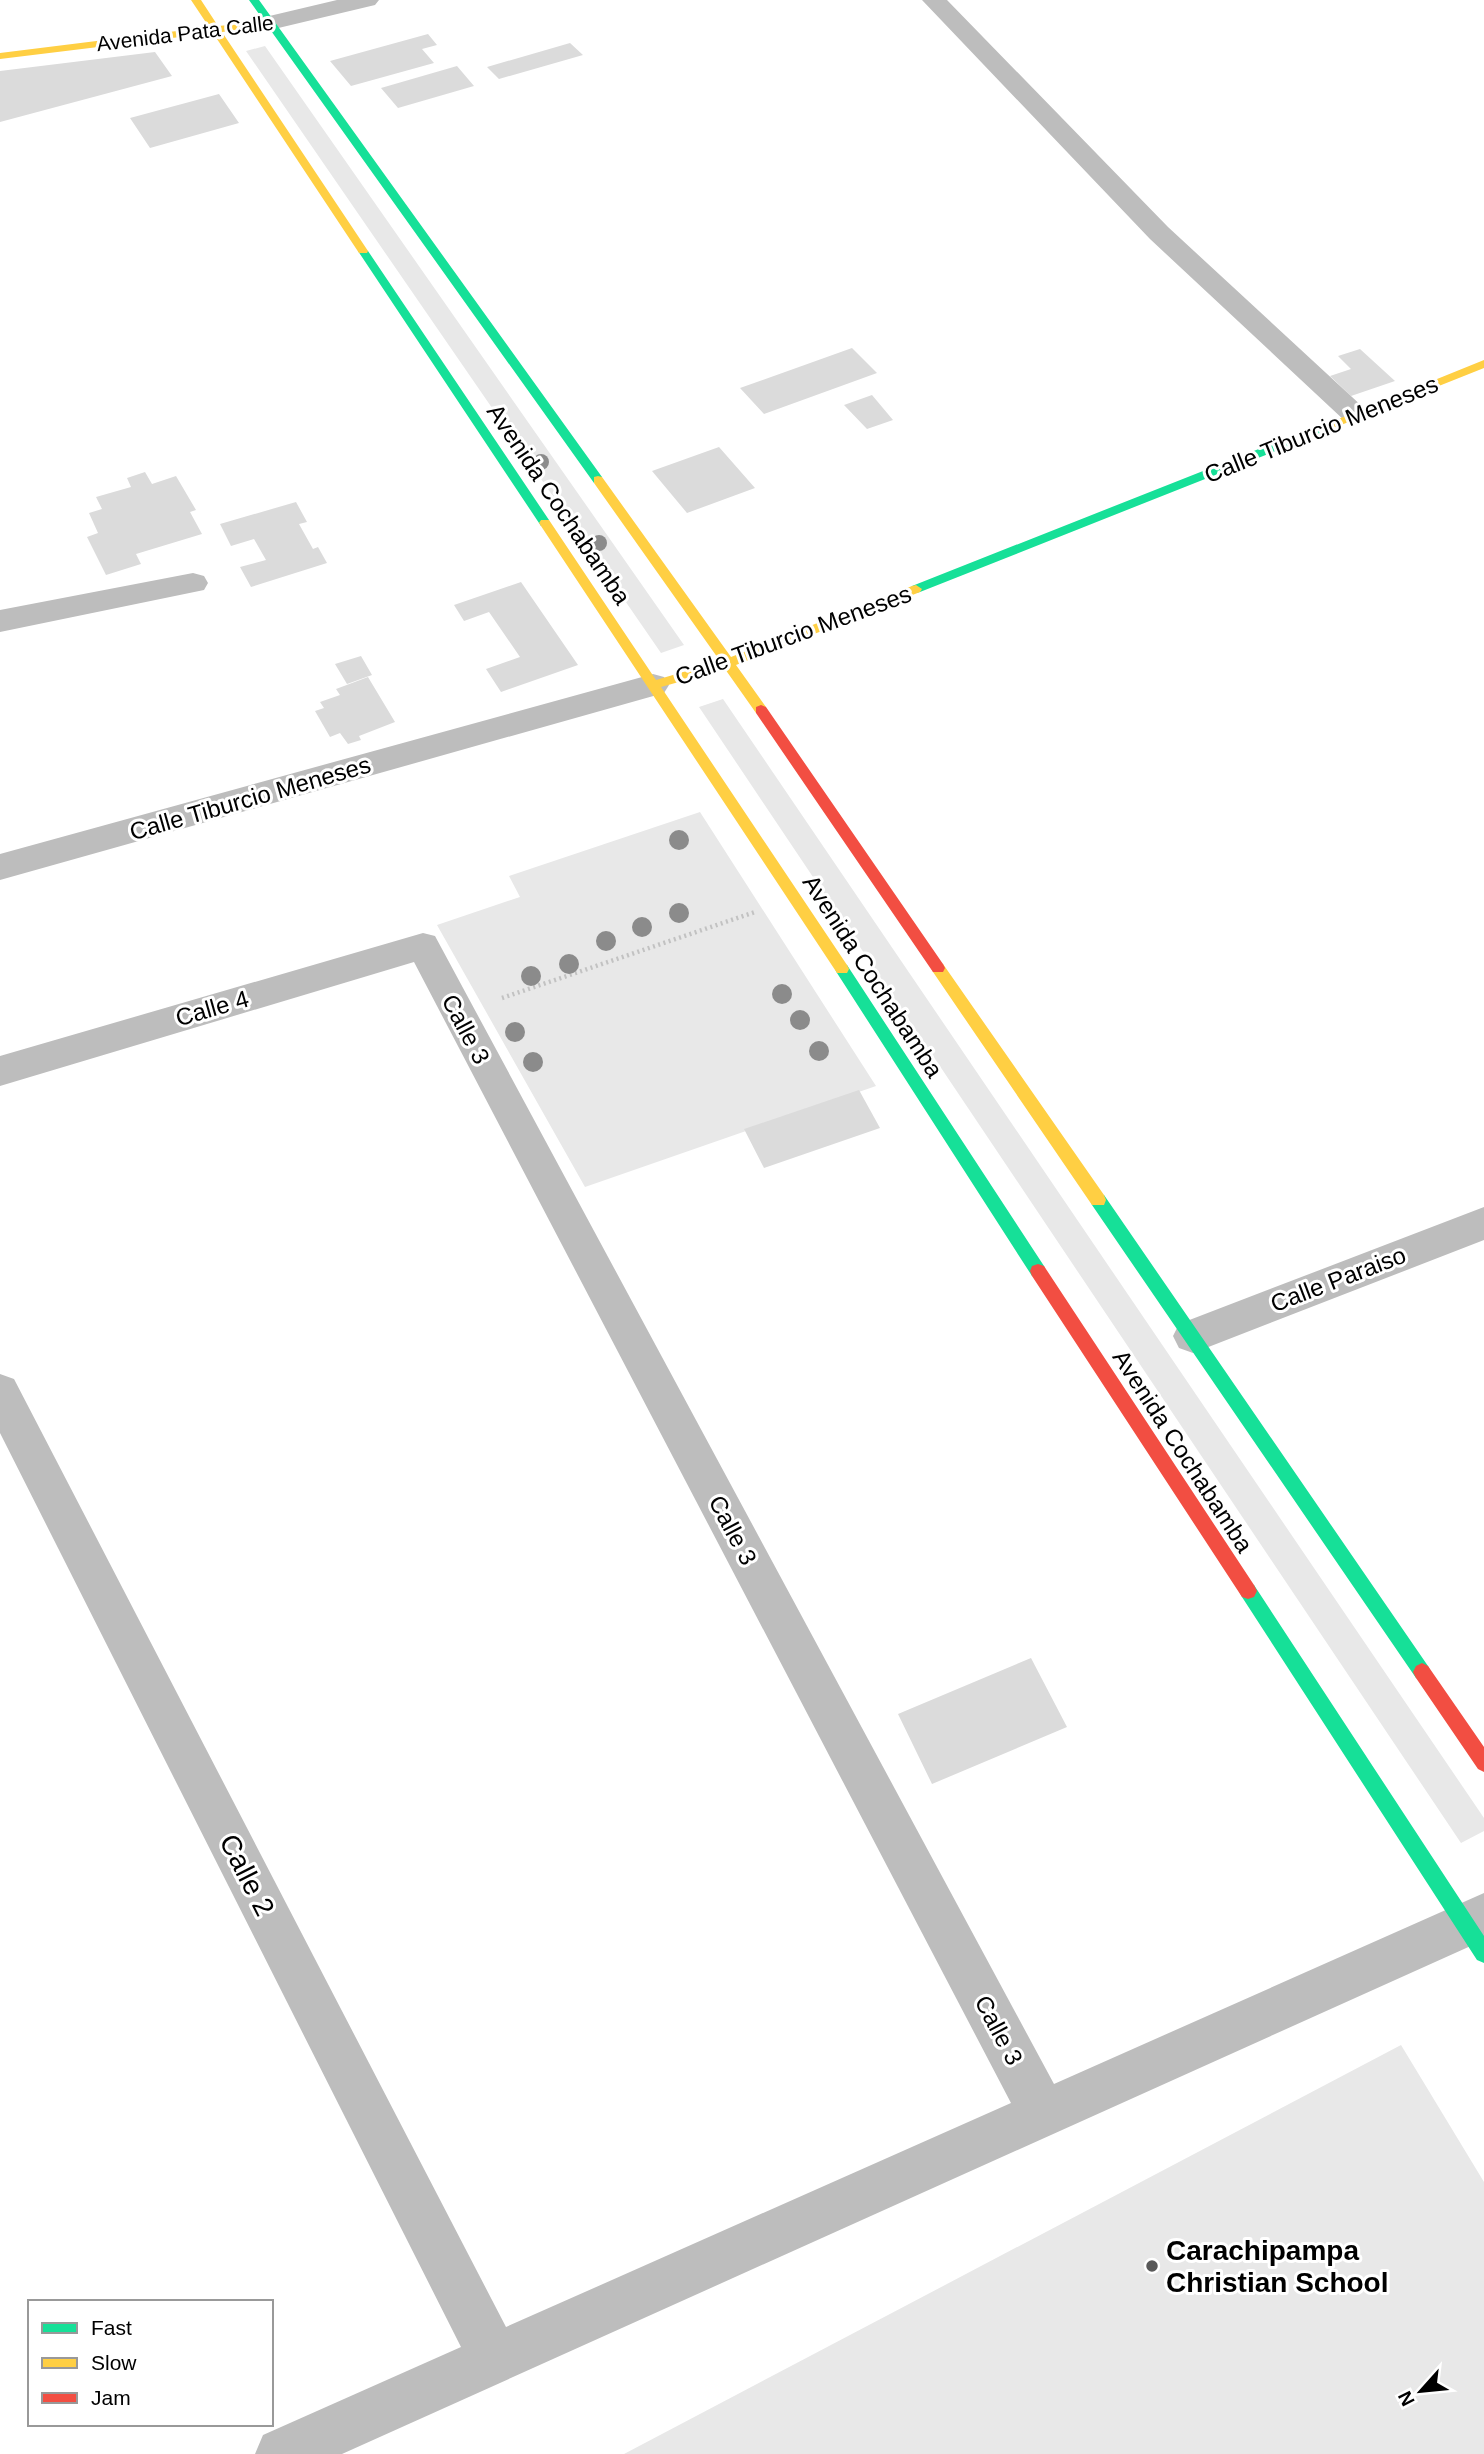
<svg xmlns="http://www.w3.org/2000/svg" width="1484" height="2454" font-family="Helvetica,sans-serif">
<rect width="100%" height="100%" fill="#fff"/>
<path fill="#e8e8e8" d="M 265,46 L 684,645 L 661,653 L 246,51 Z
M 723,699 L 1484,1818 L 1484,1831 L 1461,1843 L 699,707 Z
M 700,812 L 876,1086 L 585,1187 L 437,925 L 520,897 L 509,876 Z
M 1401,2045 L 1484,2182 L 1484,2454 L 624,2454 Z"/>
<path fill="#dbdbdb" d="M 428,34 L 437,45 L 422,49 L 434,63 L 351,86 L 330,61 Z
M 570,43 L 583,55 L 499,79 L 487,67 Z
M 155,52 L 172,76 L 0,122 L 0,71 Z
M 457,66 L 474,86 L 398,108 L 381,88 Z
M 219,94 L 239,123 L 150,148 L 130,118 Z
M 852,348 L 877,373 L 764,414 L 740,388 Z
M 1360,349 L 1395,381 L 1351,396 L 1330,376 L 1351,369 L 1338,356 Z
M 872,395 L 893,420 L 867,429 L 844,405 Z
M 719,447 L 755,488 L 687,513 L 652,471 Z
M 145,472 L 152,484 L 176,476 L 196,510 L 190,512 L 202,534 L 136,554 L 141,564 L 106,575 L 87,537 L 98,533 L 89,513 L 102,509 L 96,497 L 131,487 L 127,478 Z
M 296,502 L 307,522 L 299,524 L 313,549 L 318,547 L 327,563 L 251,587 L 240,567 L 266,560 L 254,539 L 231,546 L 220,524 Z
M 521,582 L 578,665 L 501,692 L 486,669 L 520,657 L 489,612 L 464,621 L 454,605 Z
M 361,656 L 372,675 L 347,684 L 335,664 Z
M 368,677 L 395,722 L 359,736 L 361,740 L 348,744 L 340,733 L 330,737 L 315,711 L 324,708 L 320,702 L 340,695 L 336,689 Z
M 859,1090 L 880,1128 L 764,1168 L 744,1129 Z
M 1031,1658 L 1067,1727 L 932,1784 L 898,1714 Z"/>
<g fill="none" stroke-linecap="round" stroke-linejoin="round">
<path stroke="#c2c2c2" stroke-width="4.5" stroke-dasharray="2 3.5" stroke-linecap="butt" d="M 502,998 L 755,912"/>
<path fill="#bdbdbd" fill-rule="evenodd" d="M 337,0 L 379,0 L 375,5 L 270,30 L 261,28 L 258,23 L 261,18 Z
M 922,0 L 947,0 L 1168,227 L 1365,409 L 1369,415 L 1365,421 L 1355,424 L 1345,421 L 1150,239 Z
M 193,573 L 204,576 L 208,583 L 204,590 L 0,632 L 0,610 Z
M 653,674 L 664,677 L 669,685 L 664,693 L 0,880 L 0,854 Z
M 423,933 L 435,936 L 1054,2084 L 1484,1893 L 1484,1940 L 342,2454 L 255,2454 L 263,2435 L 461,2347 L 0,1433 L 0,1374 L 14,1379 L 506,2327 L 1011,2103 L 414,962 L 0,1086 L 0,1056 Z
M 1484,1207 L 1484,1240 L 1193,1353 L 1179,1348 L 1173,1336 L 1179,1324 Z"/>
<path fill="#16e098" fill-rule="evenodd" d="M 249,0 L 259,0 L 602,477 L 602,483 L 594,483 Z
M 359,249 L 368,251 L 549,520 L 549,526 L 541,526 L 358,251 Z
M 1322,424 L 1328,428 L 1326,431 L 920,592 L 916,593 L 910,589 L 912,586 Z
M 842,963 L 847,965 L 1044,1266 L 1046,1271 L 1044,1276 L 1038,1278 L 1032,1276 L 837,973 L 835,969 L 837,965 Z
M 1098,1194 L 1104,1195 L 1428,1666 L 1431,1672 L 1428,1678 L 1422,1681 L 1416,1678 L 1092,1205 L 1090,1200 L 1092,1195 Z
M 1248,1583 L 1254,1585 L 1484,1936 L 1484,1963 L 1477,1960 L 1242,1597 L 1239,1591 L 1242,1585 Z"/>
<path fill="#ffcf43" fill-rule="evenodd" d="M 191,0 L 201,0 L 218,26 L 273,21 L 275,23 L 270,26 L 222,32 L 368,251 L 367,253 L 359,253 L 213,33 L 0,59 L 0,53 L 209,27 Z
M 1484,360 L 1484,368 L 1326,431 L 1318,431 L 1316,428 Z
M 598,476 L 602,477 L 731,657 L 912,586 L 916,585 L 922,589 L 920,592 L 736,665 L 766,707 L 766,713 L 756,713 L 725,669 L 661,687 L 847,965 L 849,969 L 847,973 L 837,973 L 539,523 L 541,520 L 549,520 L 656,680 L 720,661 L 594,483 L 594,477 Z
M 938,962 L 943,964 L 1104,1195 L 1106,1200 L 1104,1205 L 1092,1205 L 933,972 L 931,968 L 933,964 Z"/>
<path fill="#f24e42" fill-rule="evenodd" d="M 761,705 L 766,707 L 943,964 L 945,968 L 943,972 L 933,972 L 756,713 L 756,707 Z
M 1038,1264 L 1044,1266 L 1254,1585 L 1257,1591 L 1254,1597 L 1248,1599 L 1242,1597 L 1032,1276 L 1030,1271 L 1032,1266 Z
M 1422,1663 L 1428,1666 L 1484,1747 L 1484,1772 L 1478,1769 L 1416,1678 L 1413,1672 L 1416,1666 Z"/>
</g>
<g fill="#8b8b8b">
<circle cx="541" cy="462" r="8"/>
<circle cx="599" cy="543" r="8"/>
<circle cx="679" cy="840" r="10"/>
<circle cx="679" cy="913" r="10"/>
<circle cx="642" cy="927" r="10"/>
<circle cx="606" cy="941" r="10"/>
<circle cx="569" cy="964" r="10"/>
<circle cx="531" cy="976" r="10"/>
<circle cx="782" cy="994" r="10"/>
<circle cx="800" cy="1020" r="10"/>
<circle cx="515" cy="1032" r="10"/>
<circle cx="819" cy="1051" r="10"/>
<circle cx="533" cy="1062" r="10"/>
</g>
<circle fill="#595959" stroke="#fff" stroke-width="2.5" cx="1152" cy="2266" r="7"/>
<g text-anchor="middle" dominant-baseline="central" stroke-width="6" stroke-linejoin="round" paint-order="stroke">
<g font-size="21" fill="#000" stroke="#fff">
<text transform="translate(185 33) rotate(-7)">Avenida Pata Calle</text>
</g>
<g font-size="24" fill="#000" stroke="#fff">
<text transform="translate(1321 429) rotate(-22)">Calle Tiburcio Meneses</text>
<text transform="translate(559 504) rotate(56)">Avenida Cochabamba</text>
<text transform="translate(793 635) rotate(-20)">Calle Tiburcio Meneses</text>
<text transform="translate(250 798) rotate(-16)">Calle Tiburcio Meneses</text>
<text transform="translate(873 976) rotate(57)">Avenida Cochabamba</text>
<text transform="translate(212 1008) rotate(-16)">Calle 4</text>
<text transform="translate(466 1029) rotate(62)">Calle 3</text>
<text transform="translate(1338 1279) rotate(-21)">Calle Paraiso</text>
<text transform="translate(1183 1451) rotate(57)">Avenida Cochabamba</text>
<text transform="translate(733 1530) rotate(62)">Calle 3</text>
<text transform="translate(999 2030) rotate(62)">Calle 3</text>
</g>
<g font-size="28" fill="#000" stroke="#fff">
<text transform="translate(247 1875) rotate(63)">Calle 2</text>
</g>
<g font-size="28" font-weight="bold" fill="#000" stroke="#fff" text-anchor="start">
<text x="1166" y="2250">Carachipampa<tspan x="1166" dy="32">Christian School</tspan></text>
</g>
</g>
<rect x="28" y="2300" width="245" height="126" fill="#ffffff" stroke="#999999" stroke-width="2"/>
<rect x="42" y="2323" width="35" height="10" fill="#16e098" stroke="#999999" stroke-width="2"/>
<text x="91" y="2335" font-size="21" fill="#000000">Fast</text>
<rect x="42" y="2358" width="35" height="10" fill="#ffcf43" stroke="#999999" stroke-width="2"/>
<text x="91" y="2370" font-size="21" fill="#000000">Slow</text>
<rect x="42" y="2393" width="35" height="10" fill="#f24e42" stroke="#999999" stroke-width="2"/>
<text x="91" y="2405" font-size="21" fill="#000000">Jam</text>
<g transform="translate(1421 2391) rotate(243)" stroke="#ffffff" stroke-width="5" paint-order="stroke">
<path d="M0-5L12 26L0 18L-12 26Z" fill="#000000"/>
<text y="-10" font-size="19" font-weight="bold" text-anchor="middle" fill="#000000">N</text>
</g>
</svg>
